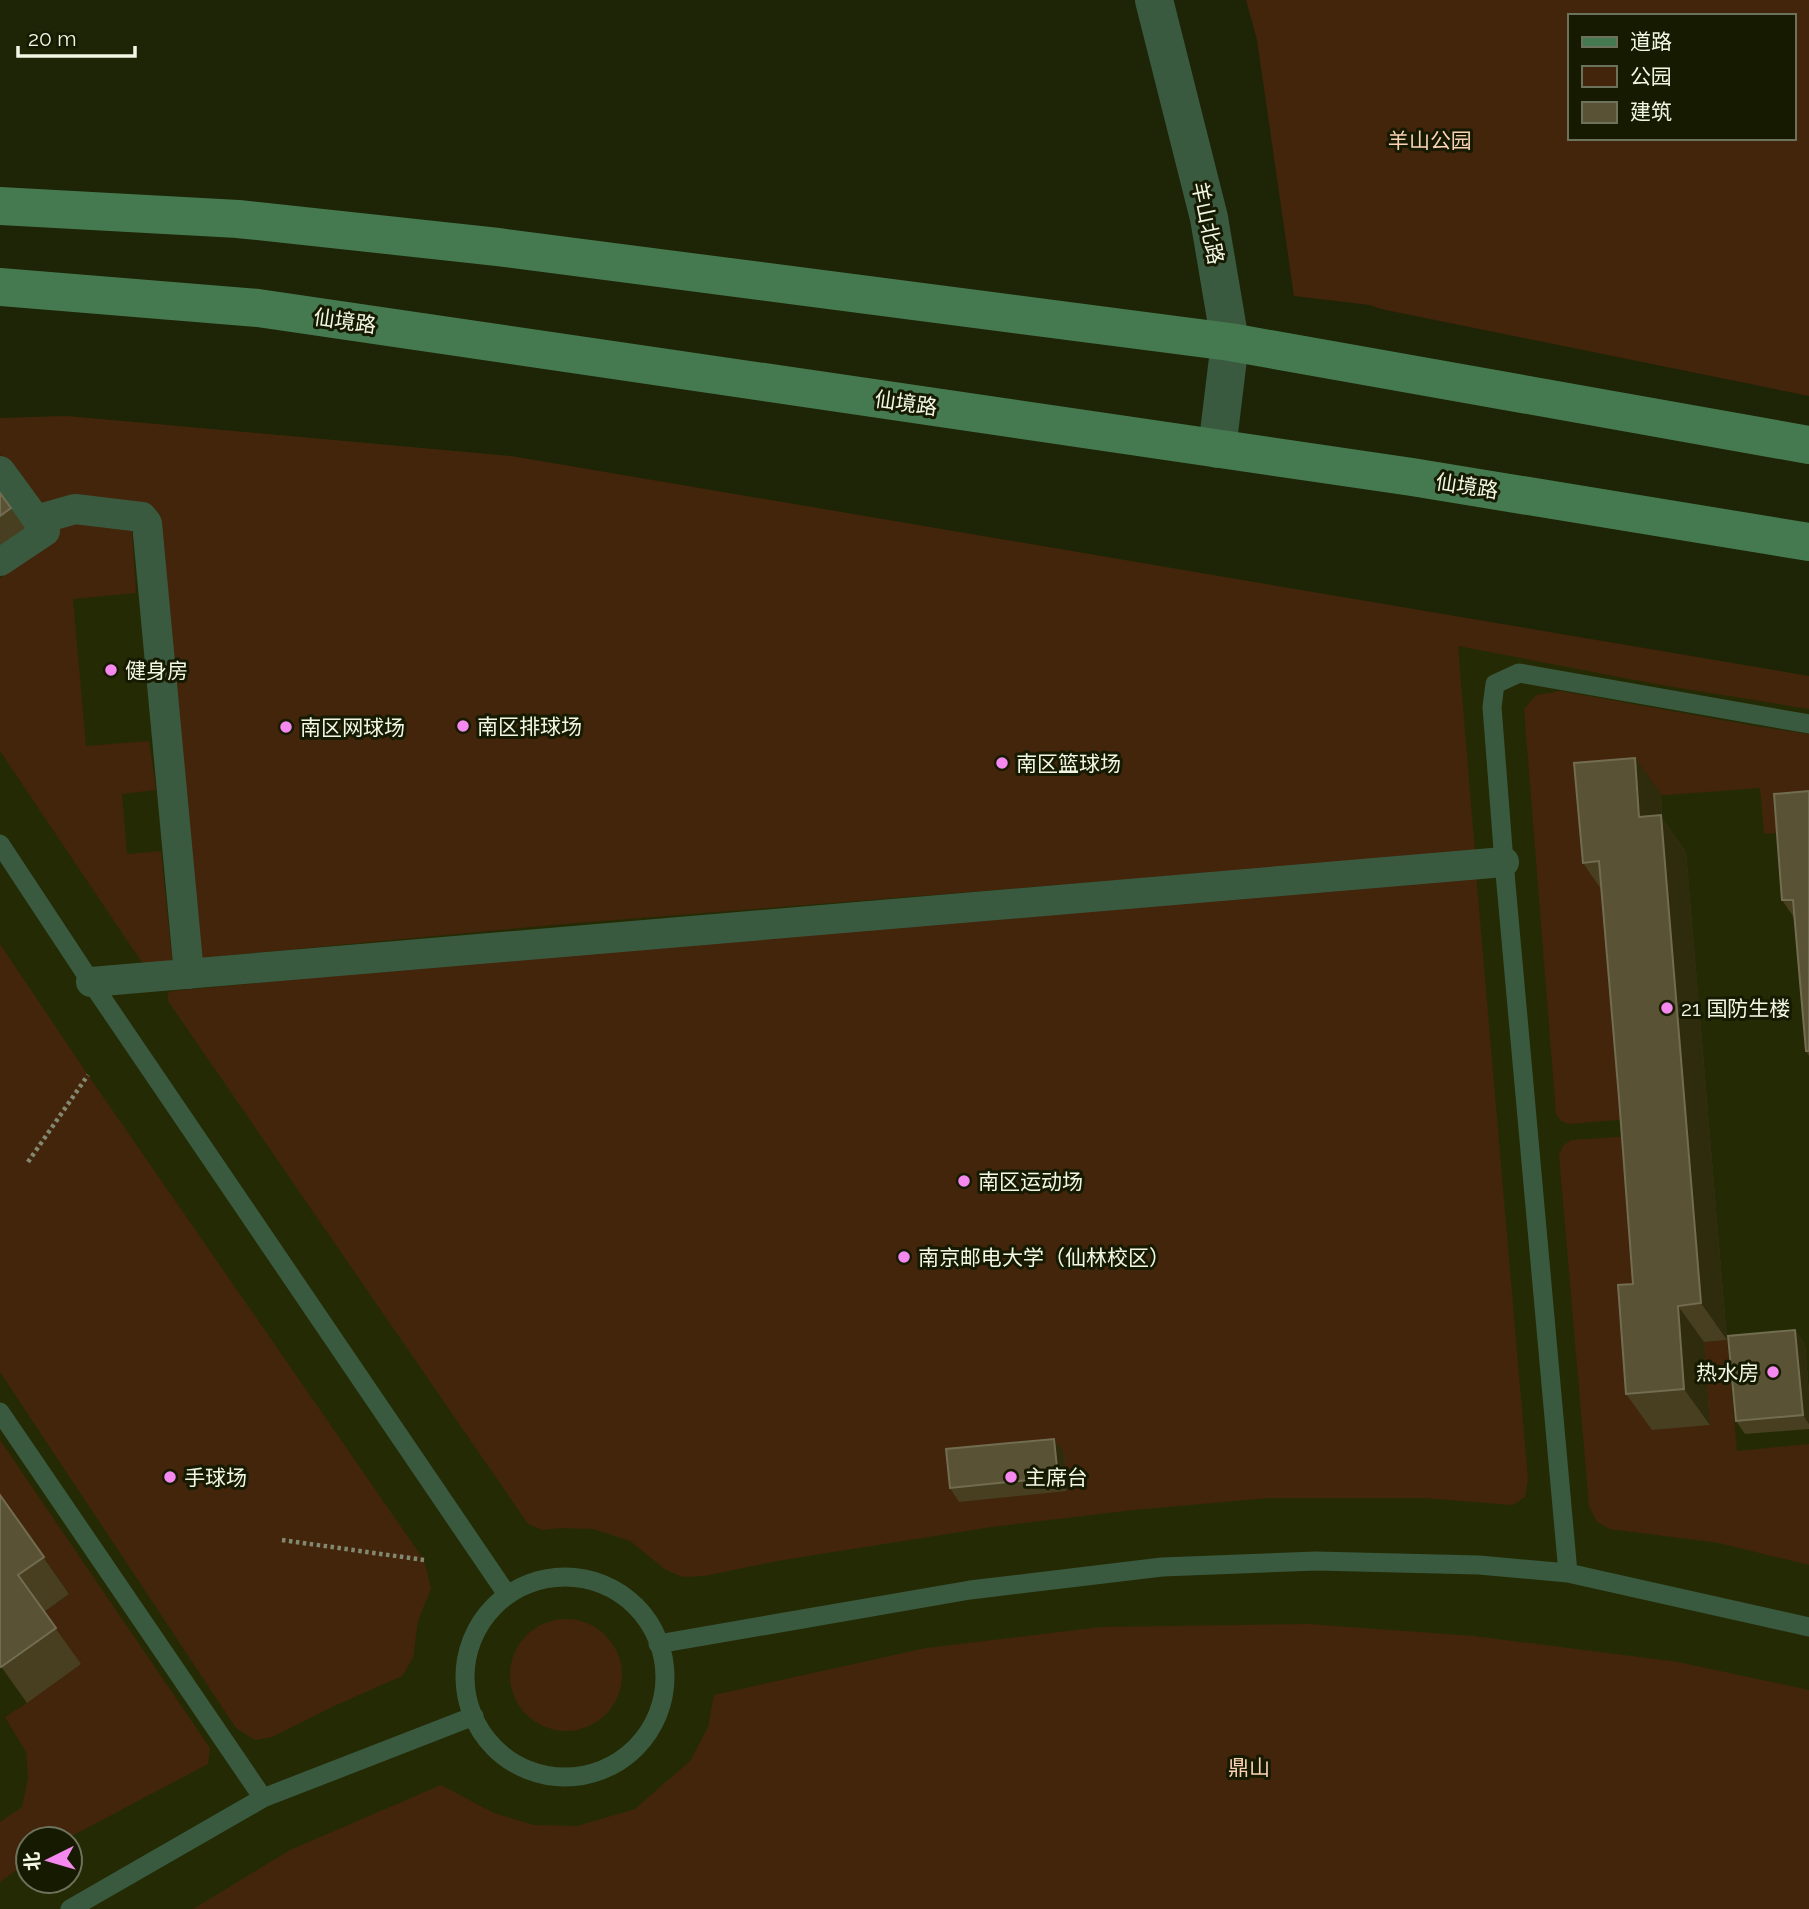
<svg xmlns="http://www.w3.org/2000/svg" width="1809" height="1909" font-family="Raleway,'Noto Sans SC',sans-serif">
<rect width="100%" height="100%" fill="#1e2406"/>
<path fill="#242b04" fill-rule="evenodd" d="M 67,416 L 511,456 L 1809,676 L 1809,1909 L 0,1909 L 0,418 ZM 28,1839 L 70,1839 L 70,1881 L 28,1881 Z"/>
<path fill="#42250b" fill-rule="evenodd" d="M 1246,0 L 1809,0 L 1809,396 L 1381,309 L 1370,305 L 1294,296 L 1257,40 ZM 1569,16 L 1793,16 L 1793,138 L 1569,138 Z
M 67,416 L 511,456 L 1809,676 L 1809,709 L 1661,685 L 1458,646 L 1475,852 L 552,925 L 201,958 L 161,516 L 155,509 L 140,506 L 38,508 L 0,454 L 0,418 Z
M 82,519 L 132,530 L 136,593 L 73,599 L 86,746 L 149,741 L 156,790 L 122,794 L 127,854 L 161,851 L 172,959 L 169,962 L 147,964 L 141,961 L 0,751 L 0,578 L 57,537 L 52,528 Z
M 1561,691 L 1761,727 L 1809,734 L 1809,830 L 1764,834 L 1760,788 L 1600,800 L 1643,1118 L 1569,1124 L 1561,1121 L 1556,1114 L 1524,709 L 1536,695 Z
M 1476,873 L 1528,1480 L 1525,1497 L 1513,1505 L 1422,1498 L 1270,1498 L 1133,1510 L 992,1527 L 783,1560 L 704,1576 L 683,1577 L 666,1570 L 630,1541 L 593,1529 L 560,1528 L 542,1530 L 528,1524 L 168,1001 L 168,993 L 173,991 L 513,958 Z
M 0,944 L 88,1075 L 424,1560 L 431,1588 L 418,1621 L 413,1658 L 402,1676 L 334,1706 L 272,1737 L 255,1740 L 236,1728 L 0,1372 Z
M 1645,1135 L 1709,1425 L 1704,1342 L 1727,1340 L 1737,1451 L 1809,1444 L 1809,1565 L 1719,1543 L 1610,1529 L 1597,1522 L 1589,1506 L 1559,1155 L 1563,1146 L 1571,1140 Z
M 0,1440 L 210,1748 L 208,1764 L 66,1839 L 28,1839 L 28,1862 L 0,1882 L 0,1822 L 22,1807 L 28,1778 L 26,1752 L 5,1717 L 27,1703 L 44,1612 L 69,1594 L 0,1495 Z
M510 1675a56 56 0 1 1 112 0a56 56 0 1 1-112 0Z
M 1308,1624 L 1474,1636 L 1678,1662 L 1809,1690 L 1809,1909 L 193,1909 L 290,1850 L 441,1785 L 494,1813 L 534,1825 L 577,1826 L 635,1809 L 690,1761 L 708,1727 L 714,1695 L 926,1648 L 1101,1627 Z"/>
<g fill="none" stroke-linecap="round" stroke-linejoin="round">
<path stroke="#838870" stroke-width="4.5" stroke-dasharray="3.5 3.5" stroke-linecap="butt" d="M 28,1162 L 88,1075
M 282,1540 L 424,1560"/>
<path stroke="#3a5a40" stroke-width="19" d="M 0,844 L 91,982 L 506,1593
M 0,1412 L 263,1798
M 1568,1573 L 1504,862 L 1492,707 L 1495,684 L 1519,673 L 1809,724
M465 1677a100 100 0 1 1 200 0a100 100 0 1 1-200 0Z
M 658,1644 L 970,1590 L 1162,1567 L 1316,1561 L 1479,1565 L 1568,1573 L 1809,1627
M 70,1909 L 263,1798 L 474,1716"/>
<path stroke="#3a5a40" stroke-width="30" d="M 0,471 L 36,520 L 75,509 L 142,517 L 147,523 L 189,974
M 0,561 L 45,531 L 36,520
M 91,982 L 1504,862"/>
<path stroke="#3a5a40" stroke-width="38" d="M 1154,0 L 1209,218 L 1230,342 L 1217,449"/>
<path stroke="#457a50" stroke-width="38" d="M 0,206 L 238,219 L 498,247 L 1230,342 L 1809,445
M 0,287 L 258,308 L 1412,477 L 1809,542"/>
</g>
<path fill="#483e20" d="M 0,493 L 25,528 L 0,545 Z
M 1809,791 L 1809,1056 L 1806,1051 L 1795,919 L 1782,900 Z
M 1661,794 L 1662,818 L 1686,852 L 1727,1340 L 1704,1342 L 1710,1425 L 1652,1430 L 1626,1394 L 1633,1284 L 1619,1098 L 1601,889 L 1583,863 Z
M 1795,1330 L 1805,1344 L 1809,1393 L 1809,1429 L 1745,1434 L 1736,1421 Z
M 1064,1453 L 1067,1491 L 959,1502 L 950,1488 Z
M 0,1495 L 69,1594 L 44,1612 L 81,1664 L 27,1703 L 0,1665 Z"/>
<path fill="#2f2b0d" d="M 1635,758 L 1661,794 L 1662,818 L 1686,852 L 1727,1340 L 1701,1303 L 1639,817 Z
M 1678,1306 L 1704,1342 L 1710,1425 L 1684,1389 Z
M 1795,1330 L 1805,1344 L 1809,1393 L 1809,1424 L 1803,1415 Z
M 1054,1439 L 1064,1453 L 1067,1491 L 1058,1477 Z"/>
<path fill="#5a5235" stroke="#726c51" stroke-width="2" d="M 0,493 L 11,508 L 0,516 Z
M 1635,758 L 1639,817 L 1661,815 L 1701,1303 L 1678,1306 L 1684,1389 L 1626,1394 L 1618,1285 L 1633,1284 L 1619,1098 L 1599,861 L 1583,863 L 1574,763 Z
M 1809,791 L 1809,1051 L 1806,1051 L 1793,900 L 1782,900 L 1774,794 Z
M 1795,1330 L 1803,1415 L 1736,1421 L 1728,1336 Z
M 1054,1439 L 1058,1477 L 950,1488 L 946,1449 Z
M 0,1495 L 44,1557 L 18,1575 L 56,1628 L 1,1667 L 0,1665 Z"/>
<g fill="#f589ef" stroke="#151a00" stroke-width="2.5">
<circle cx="111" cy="670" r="7"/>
<circle cx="463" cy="726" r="7"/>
<circle cx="286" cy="727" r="7"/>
<circle cx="1002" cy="763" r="7"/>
<circle cx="1667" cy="1008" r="7"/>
<circle cx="964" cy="1181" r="7"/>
<circle cx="904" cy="1257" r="7"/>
<circle cx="1773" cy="1372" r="7"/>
<circle cx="170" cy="1477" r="7"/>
<circle cx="1011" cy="1477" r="7"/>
</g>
<g text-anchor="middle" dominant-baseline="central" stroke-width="6" stroke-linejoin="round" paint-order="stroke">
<g font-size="21" fill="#fbd2b3" stroke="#151a00">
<text x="1430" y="140">羊山公园</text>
<text x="1249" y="1767">鼎山</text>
</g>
<g font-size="21" fill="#f2f7e5" stroke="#151a00">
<text transform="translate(1208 223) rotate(78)">羊山北路</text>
<text transform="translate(345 321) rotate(8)">仙境路</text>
<text transform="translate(906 403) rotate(8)">仙境路</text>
<text transform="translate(1467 486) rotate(9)">仙境路</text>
</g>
<g font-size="21" fill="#f2f7e5" stroke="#151a00" text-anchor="start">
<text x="125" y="670">健身房</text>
<text x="477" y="726">南区排球场</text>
<text x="300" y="727">南区网球场</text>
<text x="1016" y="763">南区篮球场</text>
<text x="1681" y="1008">21 国防生楼</text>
<text x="978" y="1181">南区运动场</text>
<text x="918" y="1257">南京邮电大学（仙林校区）</text>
<text x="1759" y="1372" text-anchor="end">热水房</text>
<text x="184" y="1477">手球场</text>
<text x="1025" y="1477">主席台</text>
</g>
</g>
<rect x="1568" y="14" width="228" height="126" fill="#151a00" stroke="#6d725c" stroke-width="2"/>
<rect x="1582" y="37" width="35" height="10" fill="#457a50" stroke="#6d725c" stroke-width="2"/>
<text x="1630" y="49" font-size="21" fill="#f2f7e5">道路</text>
<rect x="1582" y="66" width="35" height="21" fill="#42250b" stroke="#6d725c" stroke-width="2"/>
<text x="1630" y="84" font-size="21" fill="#f2f7e5">公园</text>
<rect x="1582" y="102" width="35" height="21" fill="#5a5235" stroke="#6d725c" stroke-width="2"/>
<text x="1630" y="119" font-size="21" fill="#f2f7e5">建筑</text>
<g transform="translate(49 1860) rotate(265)"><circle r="33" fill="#151a00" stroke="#6d725c" stroke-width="2"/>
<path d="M0-5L12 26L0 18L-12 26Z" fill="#f589ef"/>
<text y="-10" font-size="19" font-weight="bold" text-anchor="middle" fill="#f2f7e5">北</text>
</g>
<path d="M18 46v10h117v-10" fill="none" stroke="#f2f7e5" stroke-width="3.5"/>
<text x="28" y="46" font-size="21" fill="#f2f7e5" stroke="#151a00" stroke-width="5" paint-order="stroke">20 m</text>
</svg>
